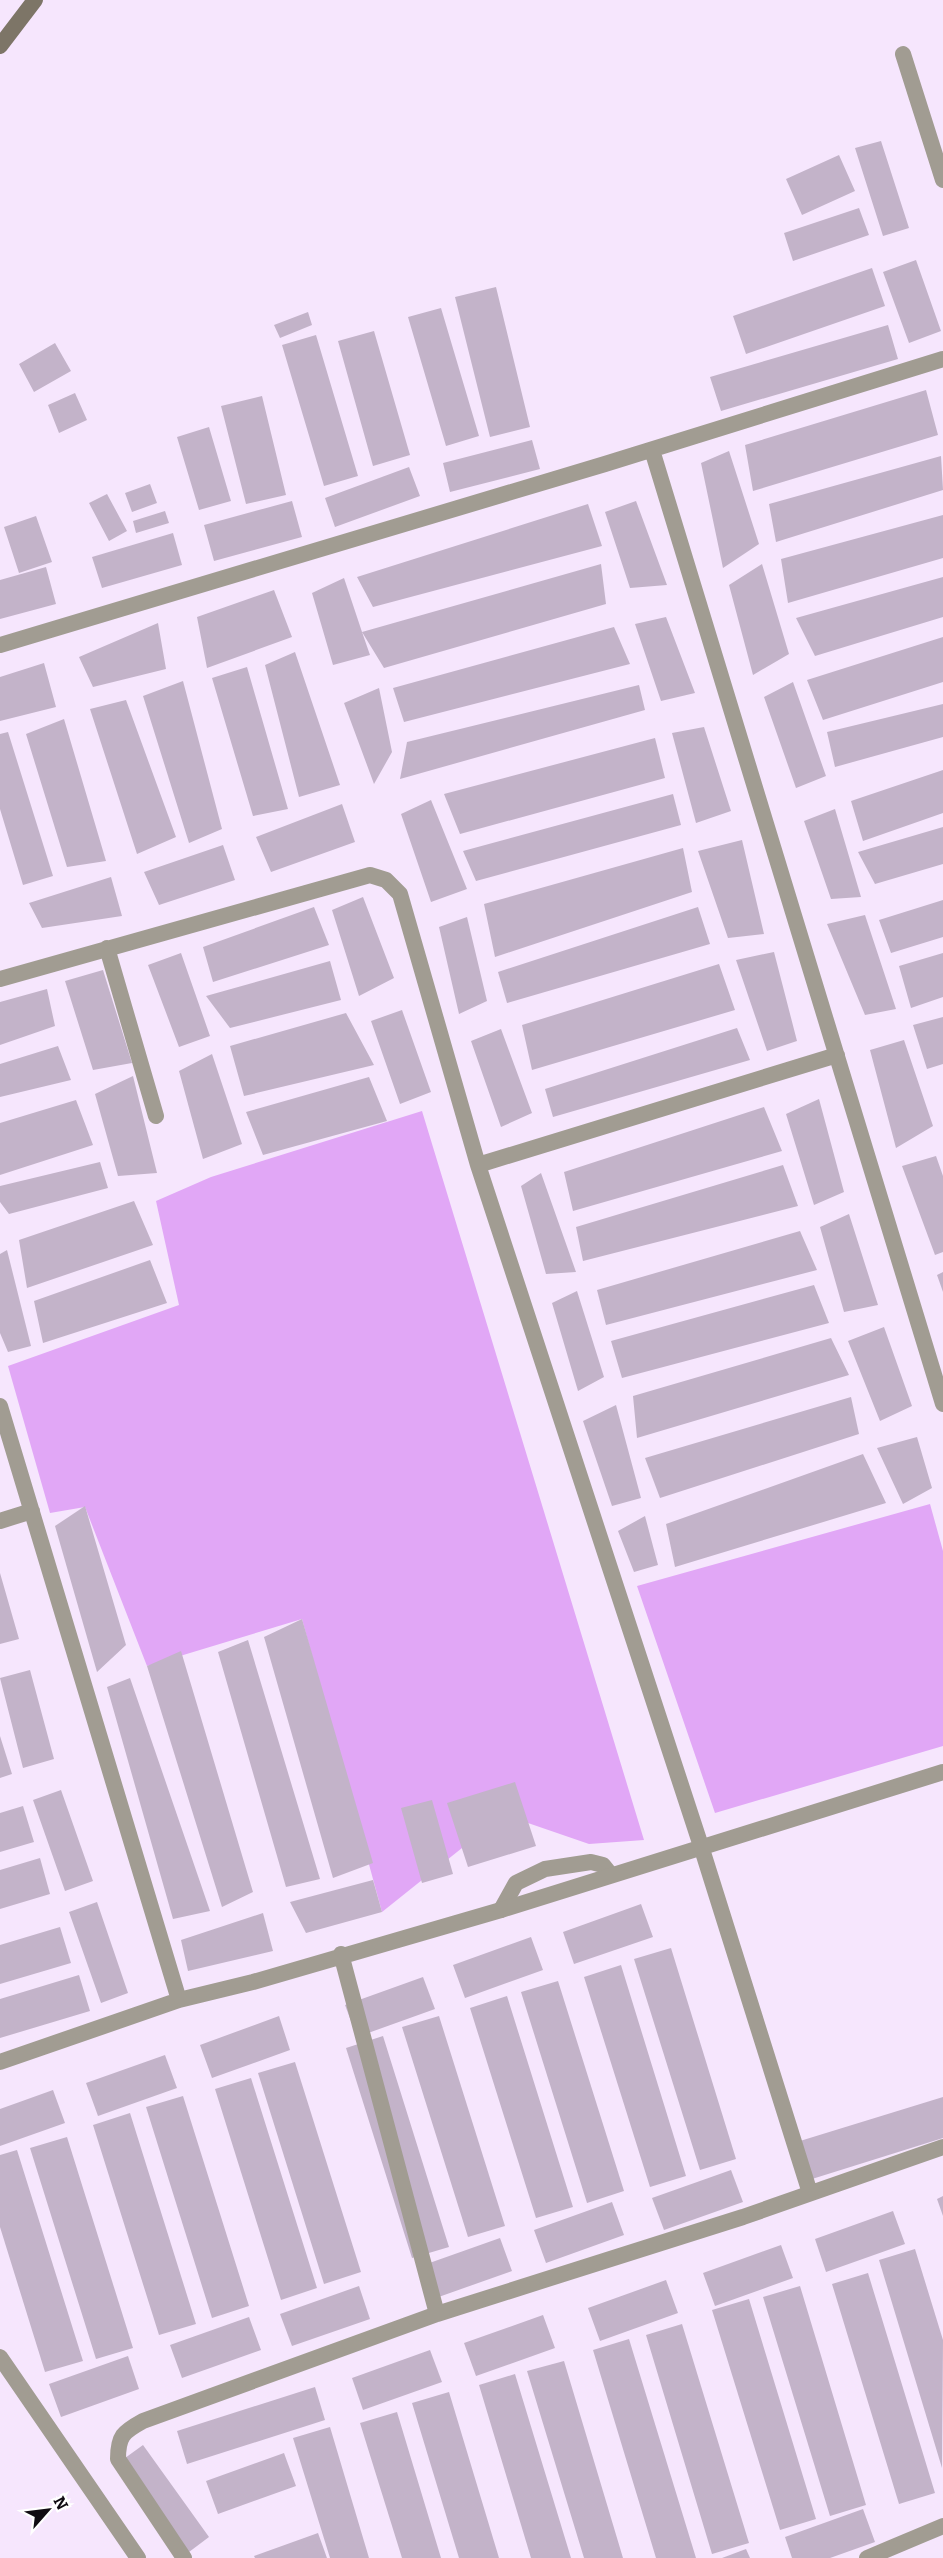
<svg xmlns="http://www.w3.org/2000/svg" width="943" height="2558" font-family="Bitter,serif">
<rect width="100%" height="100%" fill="#f6e6fd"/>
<path fill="#e1a7f6" d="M 422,1111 L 644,1840 L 589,1844 L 528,1823 L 462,1848 L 382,1912 L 302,1619 L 147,1666 L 85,1507 L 50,1513 L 8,1366 L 179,1305 L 156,1201 L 211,1177 Z
M 930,1504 L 943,1551 L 943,1746 L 715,1813 L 637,1586 Z"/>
<path fill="#c3b3c9" d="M 881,141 L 909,228 L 883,236 L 855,148 Z
M 839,155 L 855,191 L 802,215 L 786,179 Z
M 859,208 L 869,235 L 793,261 L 784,233 Z
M 916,260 L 941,331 L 909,343 L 883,272 Z
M 872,268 L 885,306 L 746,354 L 733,316 Z
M 496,287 L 530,427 L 490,437 L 455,297 Z
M 441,308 L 479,436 L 446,446 L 408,317 Z
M 308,312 L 312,325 L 280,338 L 274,325 Z
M 888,325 L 898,359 L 721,411 L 710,377 Z
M 374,331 L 410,455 L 373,466 L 338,341 Z
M 316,335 L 358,476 L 324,486 L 282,345 Z
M 55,343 L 71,371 L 34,392 L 19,364 Z
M 926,390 L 938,435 L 753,491 L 745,445 Z
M 75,393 L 87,420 L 59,433 L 48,405 Z
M 262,396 L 286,495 L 246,504 L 221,406 Z
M 209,427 L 231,501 L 199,510 L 177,437 Z
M 532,440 L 540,469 L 450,492 L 443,463 Z
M 729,451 L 759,544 L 723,568 L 701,463 Z
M 941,456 L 943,490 L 776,542 L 769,504 Z
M 409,467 L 420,496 L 335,527 L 325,498 Z
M 150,484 L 157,503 L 132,512 L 125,493 Z
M 107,494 L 127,531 L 109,541 L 89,503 Z
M 292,501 L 302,537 L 214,561 L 204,525 Z
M 636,501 L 667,585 L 630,588 L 605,512 Z
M 588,504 L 602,546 L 373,607 L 357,577 Z
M 165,511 L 169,523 L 136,533 L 133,521 Z
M 943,515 L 943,558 L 788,603 L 781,559 Z
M 36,516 L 52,562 L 19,573 L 4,527 Z
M 173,533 L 182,565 L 102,588 L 92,557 Z
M 601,564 L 606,604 L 384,668 L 362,632 L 370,655 L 333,665 L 312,593 L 344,578 L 362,632 Z
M 762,564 L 789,654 L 753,675 L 729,585 Z
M 46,567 L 56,604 L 0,619 L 0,580 Z
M 943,577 L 943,617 L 815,656 L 796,618 Z
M 274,590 L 292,637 L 207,668 L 197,617 Z
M 666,617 L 695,693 L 661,701 L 635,624 Z
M 158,623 L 166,669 L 93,687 L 79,657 Z
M 614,627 L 630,664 L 404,722 L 393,688 Z
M 943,637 L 943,682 L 823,720 L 807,680 Z
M 295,652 L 340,785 L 299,797 L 265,665 Z
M 44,663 L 56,707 L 0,721 L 0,677 Z
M 247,667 L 288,809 L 253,816 L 212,678 Z
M 183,681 L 222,829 L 189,843 L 143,696 Z
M 793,682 L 826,776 L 796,788 L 764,697 Z
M 639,685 L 645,710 L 400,779 L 407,742 Z
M 379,688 L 392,752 L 374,784 L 344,703 Z
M 126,700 L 176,837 L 137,854 L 90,709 Z
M 943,704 L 943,737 L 835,767 L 827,732 Z
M 64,719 L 106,861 L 67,867 L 26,734 Z
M 704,727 L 731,811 L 696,823 L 672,733 Z
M 8,732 L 53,876 L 23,885 L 0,809 L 0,734 Z
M 655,738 L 665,778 L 460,834 L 444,794 Z
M 943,770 L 943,813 L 863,841 L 851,801 Z
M 673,794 L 681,825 L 476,881 L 463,851 Z
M 431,800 L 467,889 L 431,902 L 401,814 Z
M 342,804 L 355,842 L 271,872 L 256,837 Z
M 835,809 L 861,897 L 831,899 L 804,821 Z
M 943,827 L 943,864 L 875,884 L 858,852 Z
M 742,840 L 764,934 L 728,938 L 698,851 Z
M 223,845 L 235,880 L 159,905 L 144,872 Z
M 683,848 L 692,892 L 495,957 L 484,904 Z
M 111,877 L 122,916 L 42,928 L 29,903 Z
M 363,897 L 394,978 L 359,996 L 332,910 Z
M 943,900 L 943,937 L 891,953 L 879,920 Z
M 314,907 L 329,945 L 213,982 L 203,947 Z
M 698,907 L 710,944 L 507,1003 L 498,972 Z
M 865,915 L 896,1009 L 865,1015 L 827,924 Z
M 467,917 L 487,1001 L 459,1014 L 439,927 Z
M 774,952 L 797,1041 L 767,1051 L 736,960 Z
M 181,953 L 210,1036 L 179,1047 L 148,965 Z
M 943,953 L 943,997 L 911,1008 L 899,966 Z
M 330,961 L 341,1000 L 230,1028 L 206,996 Z
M 719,964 L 735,1010 L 532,1070 L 522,1025 Z
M 103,970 L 132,1063 L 93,1070 L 65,981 Z
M 47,989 L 55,1026 L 0,1045 L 0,1002 Z
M 402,1010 L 431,1092 L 400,1104 L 371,1021 Z
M 346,1013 L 374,1065 L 244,1096 L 230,1046 Z
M 943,1017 L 943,1064 L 927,1069 L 913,1025 Z
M 737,1028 L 750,1060 L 553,1117 L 545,1089 Z
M 501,1029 L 532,1113 L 501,1127 L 471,1041 Z
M 904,1040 L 933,1126 L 896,1148 L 870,1050 Z
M 58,1046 L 71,1080 L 0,1097 L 0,1064 Z
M 212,1054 L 242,1144 L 203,1159 L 179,1071 Z
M 133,1076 L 157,1173 L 118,1176 L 95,1094 Z
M 369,1077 L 387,1121 L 263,1155 L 246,1112 Z
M 819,1099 L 844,1192 L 814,1205 L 786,1114 Z
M 76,1100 L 93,1145 L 0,1175 L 0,1123 Z
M 764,1107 L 782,1151 L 573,1211 L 564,1172 Z
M 936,1156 L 943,1176 L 943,1252 L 935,1255 L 902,1166 Z
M 100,1162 L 108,1188 L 9,1214 L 0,1202 L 0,1186 Z
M 783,1165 L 798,1206 L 583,1261 L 576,1227 Z
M 541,1173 L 576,1272 L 546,1274 L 521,1186 Z
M 134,1201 L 153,1245 L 27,1288 L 19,1240 Z
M 849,1214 L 878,1305 L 844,1312 L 820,1227 Z
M 800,1231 L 817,1270 L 606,1325 L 597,1290 Z
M 7,1250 L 31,1346 L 8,1352 L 0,1333 L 0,1254 Z
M 150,1260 L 167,1303 L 43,1343 L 34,1301 Z
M 943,1272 L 943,1292 L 937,1275 Z
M 814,1285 L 829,1323 L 622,1378 L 611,1341 Z
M 577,1291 L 604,1377 L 578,1391 L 552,1303 Z
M 884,1327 L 912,1406 L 880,1421 L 848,1341 Z
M 831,1338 L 849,1375 L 637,1438 L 633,1396 Z
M 851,1397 L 859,1434 L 660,1498 L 645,1458 Z
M 616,1405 L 641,1498 L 612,1506 L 583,1421 Z
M 917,1437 L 932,1488 L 903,1504 L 877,1448 Z
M 863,1454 L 886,1503 L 675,1567 L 666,1524 Z
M 85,1506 L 126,1645 L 97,1672 L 55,1526 Z
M 645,1516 L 658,1565 L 634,1572 L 618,1531 Z
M 0,1573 L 19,1639 L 0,1644 Z
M 302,1619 L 373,1863 L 333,1878 L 264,1637 Z
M 248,1640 L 320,1879 L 286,1887 L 218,1652 Z
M 181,1651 L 253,1892 L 222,1907 L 147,1666 Z
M 30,1670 L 54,1759 L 23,1768 L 0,1678 Z
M 130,1678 L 210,1911 L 173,1919 L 107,1687 Z
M 0,1736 L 12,1774 L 0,1778 Z
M 515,1782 L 536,1846 L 468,1867 L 447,1803 Z
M 61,1790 L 93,1881 L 65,1891 L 33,1800 Z
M 432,1800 L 453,1874 L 422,1883 L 401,1808 Z
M 23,1806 L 34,1842 L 0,1852 L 0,1813 Z
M 40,1858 L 50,1894 L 0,1909 L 0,1870 Z
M 373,1880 L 382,1912 L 306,1933 L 290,1902 Z
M 97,1902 L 128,1993 L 101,2003 L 69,1912 Z
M 641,1904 L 653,1937 L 574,1964 L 563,1932 Z
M 263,1913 L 273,1951 L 188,1971 L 181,1940 Z
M 60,1927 L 71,1963 L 0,1984 L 0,1945 Z
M 531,1937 L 543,1970 L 465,1998 L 453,1965 Z
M 671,1948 L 736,2159 L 700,2170 L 634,1959 Z
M 621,1965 L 686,2176 L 650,2187 L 584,1977 Z
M 79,1975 L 90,2011 L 0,2038 L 0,1999 Z
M 423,1977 L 435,2009 L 357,2037 L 345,2005 Z
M 558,1981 L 624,2191 L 587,2203 L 521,1992 Z
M 507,1996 L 573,2207 L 536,2218 L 470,2008 Z
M 279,2016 L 290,2050 L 212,2078 L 200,2045 Z
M 439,2016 L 505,2226 L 468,2237 L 402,2027 Z
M 383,2036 L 449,2247 L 412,2258 L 346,2048 Z
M 165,2055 L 177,2088 L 98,2116 L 86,2083 Z
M 295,2062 L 361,2272 L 324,2284 L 258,2073 Z
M 251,2078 L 317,2288 L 281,2300 L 215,2089 Z
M 53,2090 L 65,2123 L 0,2146 L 0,2109 Z
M 183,2096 L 249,2306 L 212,2318 L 146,2107 Z
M 943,2097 L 943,2138 L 812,2179 L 800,2141 Z
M 130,2113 L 196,2324 L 159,2335 L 93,2125 Z
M 67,2137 L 133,2348 L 96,2359 L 30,2148 Z
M 17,2150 L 83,2361 L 45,2372 L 0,2227 L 0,2155 Z
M 731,2170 L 743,2202 L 664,2230 L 652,2198 Z
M 943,2196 L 943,2216 L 937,2199 Z
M 612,2202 L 624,2235 L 546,2263 L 534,2230 Z
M 893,2211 L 905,2244 L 826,2272 L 815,2239 Z
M 500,2238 L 512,2271 L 433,2299 L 421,2266 Z
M 781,2245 L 793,2278 L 715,2306 L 703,2273 Z
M 915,2249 L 943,2340 L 942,2468 L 879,2260 Z
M 868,2273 L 935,2493 L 899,2504 L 832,2284 Z
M 666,2280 L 678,2313 L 600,2341 L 588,2308 Z
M 359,2286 L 370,2319 L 292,2346 L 280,2314 Z
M 800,2286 L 866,2505 L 830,2516 L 763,2297 Z
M 749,2299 L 816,2519 L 780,2530 L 712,2310 Z
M 543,2315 L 555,2348 L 476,2376 L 464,2343 Z
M 249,2317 L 261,2350 L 182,2378 L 170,2345 Z
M 682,2324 L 749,2543 L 712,2554 L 646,2335 Z
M 629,2339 L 696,2558 L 656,2558 L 593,2350 Z
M 430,2350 L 442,2382 L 363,2410 L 352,2378 Z
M 128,2356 L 139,2389 L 61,2417 L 49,2384 Z
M 564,2361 L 623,2558 L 584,2558 L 527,2371 Z
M 515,2374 L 571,2558 L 531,2558 L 479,2385 Z
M 315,2387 L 325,2420 L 187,2464 L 177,2431 Z
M 449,2392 L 499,2558 L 459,2558 L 412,2403 Z
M 397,2412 L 441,2558 L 402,2558 L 360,2423 Z
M 330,2427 L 369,2558 L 330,2558 L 293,2438 Z
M 143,2445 L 209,2537 L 181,2558 L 114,2466 Z
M 284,2453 L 296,2486 L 218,2514 L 206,2481 Z
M 863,2509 L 875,2542 L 830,2558 L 792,2558 L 785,2537 Z
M 318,2533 L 327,2558 L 255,2558 L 254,2556 Z
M 746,2549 L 750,2558 L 722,2558 Z"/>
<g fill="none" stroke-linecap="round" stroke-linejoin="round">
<path stroke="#a19c92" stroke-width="16" d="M 501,1910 L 516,1883 L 545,1869 L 591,1862 L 603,1865 L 611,1875"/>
<path stroke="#a19c92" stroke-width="16" d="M 903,54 L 943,180
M 652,450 L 943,1404
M 0,645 L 605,464 L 943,359
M 107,948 L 156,1116
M 0,979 L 370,875 L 386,880 L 400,894 L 478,1165 L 701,1846 L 810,2193
M 478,1165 L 837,1055
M 0,1406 L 179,2000
M 0,1521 L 32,1511
M 341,1954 L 437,2314 L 743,2217 L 943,2147
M 0,2062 L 179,2000 L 253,1982 L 501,1910 L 943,1772
M 0,2357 L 138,2558
M 184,2558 L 118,2459 C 118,2436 123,2432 143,2421 L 437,2314
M 867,2558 L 943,2526"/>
<path stroke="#7d7567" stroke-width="16" d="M 0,46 L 35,0"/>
</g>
<g transform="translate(48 2510) rotate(62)" stroke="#ffffff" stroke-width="4.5" paint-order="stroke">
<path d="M0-4.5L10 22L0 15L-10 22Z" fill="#100b12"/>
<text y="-9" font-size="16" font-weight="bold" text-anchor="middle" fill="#100b12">N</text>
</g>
</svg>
